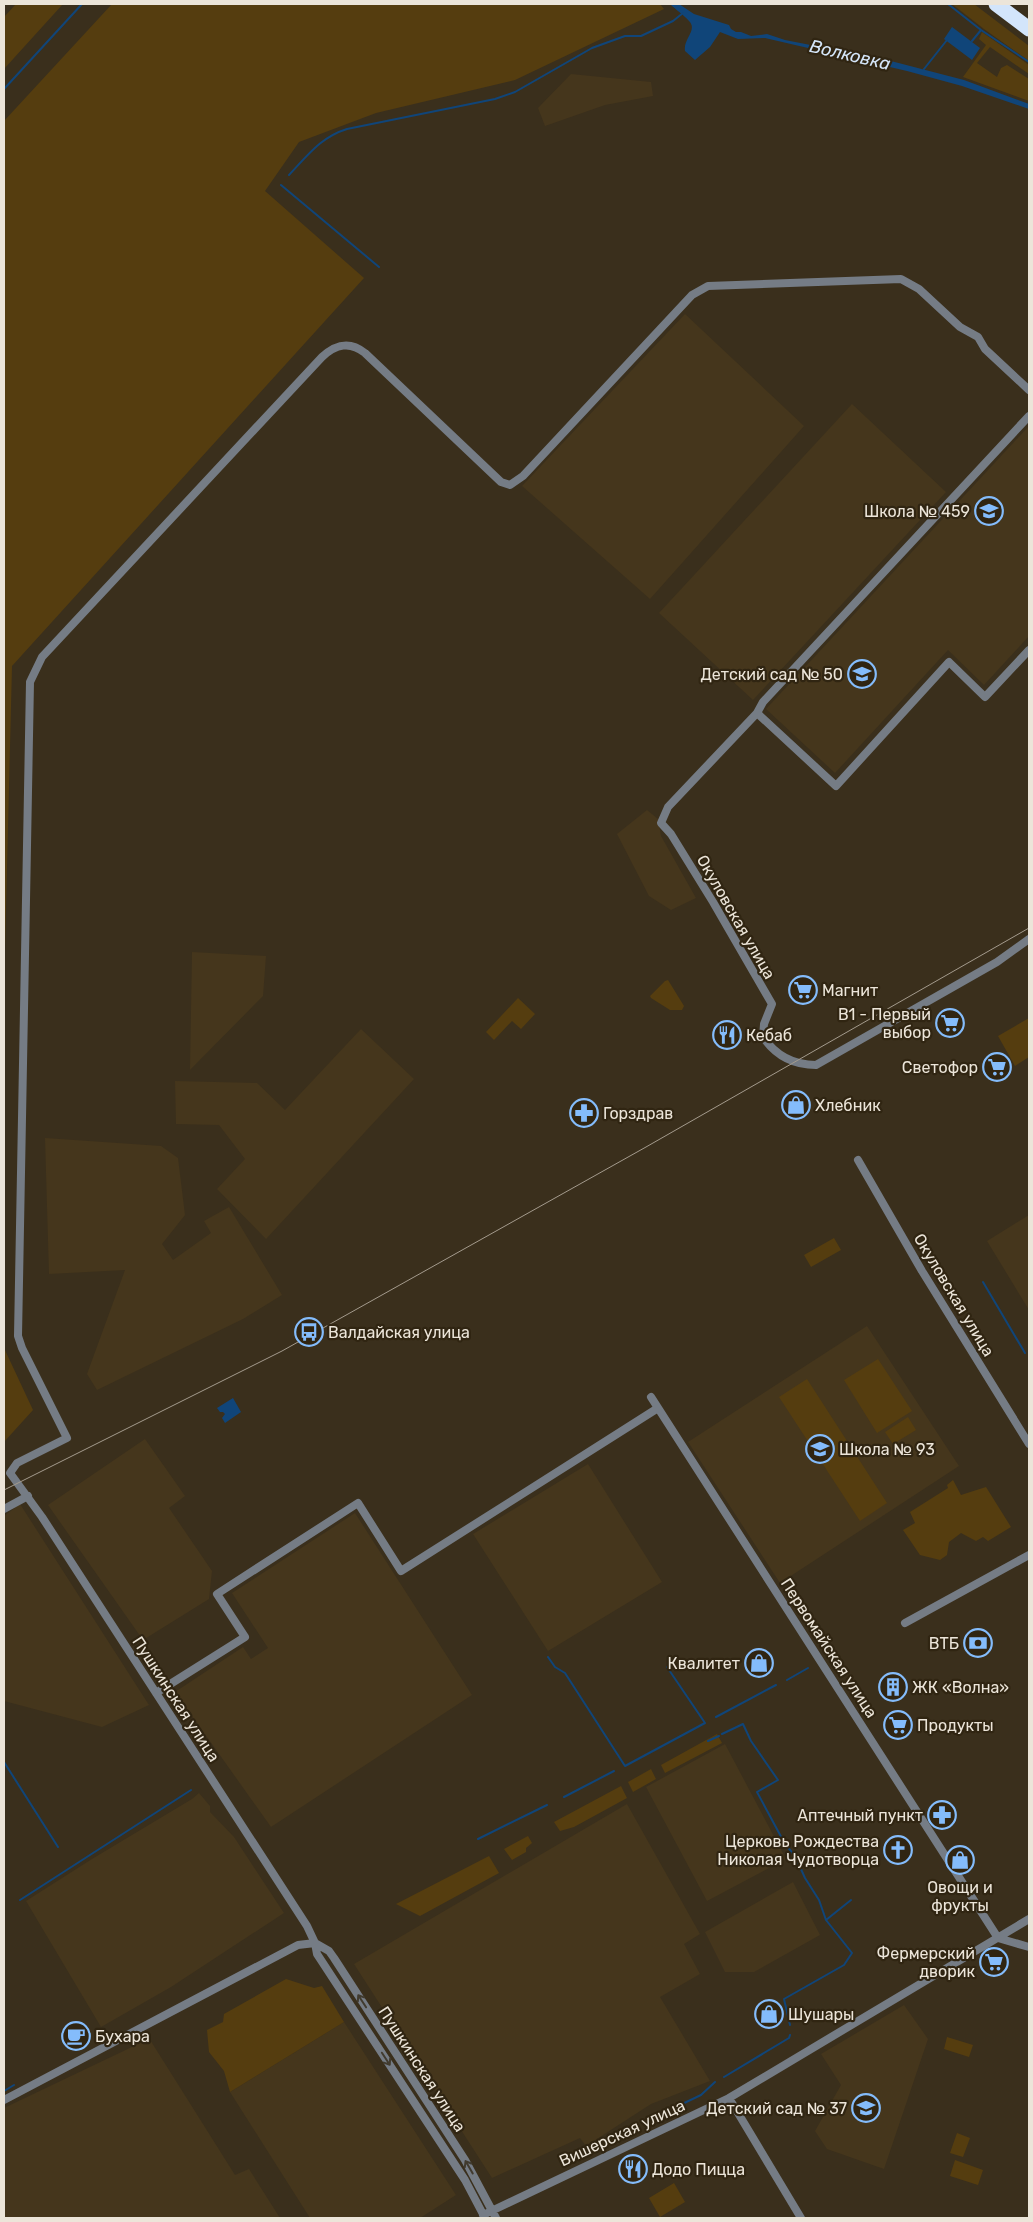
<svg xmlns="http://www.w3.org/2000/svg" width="1033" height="2222" font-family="Rubik,sans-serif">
<rect width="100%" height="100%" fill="#3a2f1c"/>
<path fill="#45361c" d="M 571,74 L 651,82 L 653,96 L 605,105 L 545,126 L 538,108 Z
M 685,314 L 804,426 L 650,599 L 522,486 Z
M 852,404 L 946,492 L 753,700 L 659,613 Z
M 1029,426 L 1029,636 L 984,685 L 948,650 L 835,773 L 766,709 Z
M 647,810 L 658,819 L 661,836 L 696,898 L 671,910 L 649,896 L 617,834 Z
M 192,952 L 266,956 L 263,996 L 190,1070 Z
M 361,1029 L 414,1079 L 266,1239 L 217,1189 L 245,1159 L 219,1125 L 176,1124 L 175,1081 L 257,1083 L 285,1110 Z
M 45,1138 L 161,1146 L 178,1158 L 185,1215 L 162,1244 L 173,1260 L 211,1233 L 204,1221 L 229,1207 L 282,1295 L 243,1319 L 97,1390 L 87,1374 L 125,1270 L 49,1274 Z
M 1029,1215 L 1029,1310 L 987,1241 Z
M 867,1326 L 959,1466 L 780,1583 L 688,1442 Z
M 145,1439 L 185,1496 L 169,1508 L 212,1571 L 209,1599 L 143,1640 L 48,1505 Z
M 588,1464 L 662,1582 L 548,1651 L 473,1534 Z
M 20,1504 L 149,1705 L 102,1727 L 4,1701 L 4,1516 Z
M 355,1513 L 472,1695 L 271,1827 L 175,1692 L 243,1647 L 251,1659 L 268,1648 L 232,1593 Z
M 725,1744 L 786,1859 L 707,1901 L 646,1787 Z
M 199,1793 L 210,1806 L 210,1812 L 234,1837 L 284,1913 L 171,1987 L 101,2027 L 26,1901 L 92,1859 L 192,1799 Z
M 627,1804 L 700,1934 L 684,1944 L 700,1974 L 660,1997 L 710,2081 L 651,2104 L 586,2146 L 580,2138 L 492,2178 L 354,1964 Z
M 793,1882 L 820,1935 L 754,1972 L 725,1972 L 705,1932 Z
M 904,2005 L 928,2039 L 884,2169 L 827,2149 L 815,2131 L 841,2085 L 821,2054 Z
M 344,2022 L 456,2195 L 420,2218 L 310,2218 L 230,2092 Z
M 147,2035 L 235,2175 L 249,2169 L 280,2218 L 4,2218 L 4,2108 L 134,2046 Z"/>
<path fill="#553d0f" d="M 16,4 L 63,4 L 4,69 L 4,17 Z
M 112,4 L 660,4 L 664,9 L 515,80 L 376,113 L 299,142 L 265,191 L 364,278 L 12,666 L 4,990 L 4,121 Z
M 952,4 L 974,4 L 1029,46 L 1029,61 L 984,29 Z
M 982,32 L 1029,65 L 1029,74 L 990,47 L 977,63 L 997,77 L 1001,68 L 1007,65 L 1029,79 L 1029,101 L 963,77 L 986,45 L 979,39 Z
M 668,980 L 684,1006 L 682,1010 L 670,1010 L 651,998 L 650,996 L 665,981 Z
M 518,998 L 535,1014 L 521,1029 L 512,1021 L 494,1040 L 486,1032 Z
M 1029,1018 L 1029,1057 L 1015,1066 L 998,1036 Z
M 834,1238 L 841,1250 L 811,1267 L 804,1255 Z
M 4,1348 L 33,1410 L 4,1442 Z
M 878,1359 L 912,1411 L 877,1433 L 844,1380 Z
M 807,1379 L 887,1503 L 860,1521 L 779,1397 Z
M 908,1417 L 916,1430 L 893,1444 L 885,1432 Z
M 953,1480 L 961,1495 L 986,1487 L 1011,1527 L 988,1541 L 983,1537 L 976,1541 L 961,1533 L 949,1542 L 947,1555 L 940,1560 L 920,1555 L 903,1530 L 915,1523 L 910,1512 L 948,1488 L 947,1485 Z
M 717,1734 L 722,1743 L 665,1773 L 661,1765 Z
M 651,1769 L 656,1779 L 633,1792 L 628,1782 Z
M 621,1786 L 627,1798 L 574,1827 L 560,1831 L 554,1822 Z
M 528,1836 L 532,1843 L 526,1848 L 526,1852 L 512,1860 L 504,1849 Z
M 489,1856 L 499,1873 L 420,1916 L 396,1904 Z
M 286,1979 L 314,1988 L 322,1986 L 344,2022 L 230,2092 L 224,2071 L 209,2052 L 207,2030 L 223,2022 L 224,2014 Z
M 947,2037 L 973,2045 L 969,2057 L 944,2049 Z
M 957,2133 L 970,2138 L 963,2157 L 950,2153 Z
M 955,2160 L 983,2170 L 978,2185 L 950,2176 Z
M 674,2183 L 685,2202 L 660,2217 L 649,2198 Z"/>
<path fill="#104579" d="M 670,4 L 679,4 L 694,14 L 729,25 L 731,29 L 736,32 L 741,32 L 751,36 L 767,34 L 785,40 L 887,60 L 964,80 L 1029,104 L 1029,109 L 962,86 L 907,71 L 765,38 L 738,39 L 720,32 L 710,47 L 695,60 L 685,51 C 683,39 698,30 689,21 C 684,15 676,10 670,4 Z
M 952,27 L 980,48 L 972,60 L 944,39 Z
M 233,1398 L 241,1412 L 225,1423 L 222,1418 L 225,1414 L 223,1412 L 220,1412 L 217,1408 Z"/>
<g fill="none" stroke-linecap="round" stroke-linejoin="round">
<path stroke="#104579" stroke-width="2" d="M 948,4 L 981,30 L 1029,62
M 972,41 L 981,30
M 924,69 L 947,40
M 4,89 L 82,4
M 289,175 C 308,155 321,137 347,129 L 495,99 L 515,92 L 592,48 L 625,36 L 641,36 L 673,21 L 683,13
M 281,185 L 379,267
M 983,1282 L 1025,1353
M 548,1657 L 555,1667 L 565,1673 L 625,1766 L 705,1723 L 667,1667
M 787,1680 L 808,1668
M 716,1717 L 776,1685
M 722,1734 L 743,1724 L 751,1741 L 778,1780 L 757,1792 L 785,1844 L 795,1856 L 805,1878 L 819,1900 L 826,1920 L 852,1953 L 844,1965 L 784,1999 L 790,2025
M 708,1741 L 719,1736
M 4,1762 L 58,1847
M 564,1797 L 614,1771
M 478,1839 L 547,1805
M 20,1900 L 191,1790
M 826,1920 L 851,1900
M 724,2077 L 789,2038 L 790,2035
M 4,2091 L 14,2085
M 678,2106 L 701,2095 L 715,2082"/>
<path stroke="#757c85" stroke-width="8" d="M 1029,416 L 763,702 L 757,713 L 668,807 L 661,823 L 671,834 L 713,902 L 772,1004 L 764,1024 L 763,1037 C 776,1056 794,1065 816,1065 L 997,962 L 1029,939
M 757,713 L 836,786 L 949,662 L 985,697 L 1029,650
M 858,1160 L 922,1271 L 1029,1444
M 651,1397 L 998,1938 L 1029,1947
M 4,1509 L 28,1496
M 905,1623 L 1029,1555
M 156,1693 L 245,1637 L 217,1594 L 358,1503 L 401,1571 L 658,1408
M 315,1943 L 329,1951 L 334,1958 L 465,2160 L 496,2218
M 729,2098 L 801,2218
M 4,2100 L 298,1945 L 315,1943
M 483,2215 L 729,2098 L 1029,1919
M 485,2218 L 465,2180 L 317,1954 L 315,1943 L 307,1926 L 42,1517 L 10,1473 L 17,1463 L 67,1438 L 22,1348 L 18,1336 L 30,682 L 42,657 L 322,357 C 336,344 350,341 365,353 L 501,482 L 510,485 L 523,476 L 692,295 L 708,286 L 901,279 L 919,289 L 960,327 L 978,337 L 985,349 L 1029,390"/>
<path stroke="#d3e5fb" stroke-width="15" d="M 996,4 L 1029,29"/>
<path stroke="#a49b8d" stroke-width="1" d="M 4,1490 L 282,1351 L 646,1147 L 1029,928"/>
</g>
<defs><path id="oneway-shaft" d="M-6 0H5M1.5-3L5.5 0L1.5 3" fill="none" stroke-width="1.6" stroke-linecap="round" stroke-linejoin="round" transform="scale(1.25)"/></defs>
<g stroke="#413b2f">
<use href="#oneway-shaft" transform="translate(362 2001) rotate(-123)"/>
<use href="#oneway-shaft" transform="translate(386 2059) rotate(57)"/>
<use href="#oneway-shaft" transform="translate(469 2167) rotate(-120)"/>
</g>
<defs>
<symbol id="school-ring" viewBox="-11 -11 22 22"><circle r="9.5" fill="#302512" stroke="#84bcfb" stroke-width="1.5"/><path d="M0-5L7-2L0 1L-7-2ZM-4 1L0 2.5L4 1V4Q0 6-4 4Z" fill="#84bcfb"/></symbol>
<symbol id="supermarket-ring" viewBox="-11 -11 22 22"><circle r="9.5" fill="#302512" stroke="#84bcfb" stroke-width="1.5"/><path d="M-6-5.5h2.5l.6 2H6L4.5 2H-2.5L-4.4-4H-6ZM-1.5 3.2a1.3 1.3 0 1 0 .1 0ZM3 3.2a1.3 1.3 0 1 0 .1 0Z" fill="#84bcfb"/></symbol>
<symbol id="restaurant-ring" viewBox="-11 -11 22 22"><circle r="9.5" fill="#302512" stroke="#84bcfb" stroke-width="1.5"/><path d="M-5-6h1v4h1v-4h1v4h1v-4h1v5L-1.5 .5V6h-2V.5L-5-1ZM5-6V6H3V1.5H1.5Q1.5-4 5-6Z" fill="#84bcfb"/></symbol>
<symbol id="shop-ring" viewBox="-11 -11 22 22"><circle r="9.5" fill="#302512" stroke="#84bcfb" stroke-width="1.5"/><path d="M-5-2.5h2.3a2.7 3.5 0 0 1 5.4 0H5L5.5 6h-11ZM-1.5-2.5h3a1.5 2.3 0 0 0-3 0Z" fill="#84bcfb"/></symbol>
<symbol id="pharmacy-ring" viewBox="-11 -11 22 22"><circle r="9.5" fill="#302512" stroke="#84bcfb" stroke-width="1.5"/><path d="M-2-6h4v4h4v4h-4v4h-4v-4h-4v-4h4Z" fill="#84bcfb"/></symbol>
<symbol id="bus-ring" viewBox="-11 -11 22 22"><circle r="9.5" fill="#302512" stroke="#84bcfb" stroke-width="1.5"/><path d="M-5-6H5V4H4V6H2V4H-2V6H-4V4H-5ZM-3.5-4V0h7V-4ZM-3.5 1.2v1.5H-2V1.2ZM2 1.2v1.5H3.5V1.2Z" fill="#84bcfb"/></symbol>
<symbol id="bank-ring" viewBox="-11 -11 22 22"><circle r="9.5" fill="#302512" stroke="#84bcfb" stroke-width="1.5"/><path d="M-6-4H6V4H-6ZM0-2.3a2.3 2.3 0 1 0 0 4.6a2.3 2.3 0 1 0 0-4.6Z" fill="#84bcfb"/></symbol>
<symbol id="building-ring" viewBox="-11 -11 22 22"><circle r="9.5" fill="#302512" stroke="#84bcfb" stroke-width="1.5"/><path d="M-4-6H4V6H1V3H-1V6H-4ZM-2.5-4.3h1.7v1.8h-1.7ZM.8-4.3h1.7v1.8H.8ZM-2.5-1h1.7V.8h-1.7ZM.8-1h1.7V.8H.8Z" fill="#84bcfb"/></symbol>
<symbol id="church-ring" viewBox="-11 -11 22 22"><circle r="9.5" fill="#302512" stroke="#84bcfb" stroke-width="1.5"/><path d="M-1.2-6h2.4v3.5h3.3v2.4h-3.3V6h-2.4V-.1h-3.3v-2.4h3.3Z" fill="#84bcfb"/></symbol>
<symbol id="cafe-ring" viewBox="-11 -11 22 22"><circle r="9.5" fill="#302512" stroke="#84bcfb" stroke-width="1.5"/><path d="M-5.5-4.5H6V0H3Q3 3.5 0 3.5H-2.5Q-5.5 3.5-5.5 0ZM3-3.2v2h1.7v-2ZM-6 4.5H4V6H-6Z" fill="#84bcfb"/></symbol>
</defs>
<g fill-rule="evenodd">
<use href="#school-ring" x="973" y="495" width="32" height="32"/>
<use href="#school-ring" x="846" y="658" width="32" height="32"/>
<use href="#supermarket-ring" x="787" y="974" width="32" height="32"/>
<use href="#supermarket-ring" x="934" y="1007" width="32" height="32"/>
<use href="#restaurant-ring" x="711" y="1019" width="32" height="32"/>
<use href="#supermarket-ring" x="981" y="1051" width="32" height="32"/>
<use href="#shop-ring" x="780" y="1089" width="32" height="32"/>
<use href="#pharmacy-ring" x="568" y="1097" width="32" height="32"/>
<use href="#bus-ring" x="293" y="1316" width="32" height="32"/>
<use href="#school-ring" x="804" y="1433" width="32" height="32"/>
<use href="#bank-ring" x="962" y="1627" width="32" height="32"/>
<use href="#shop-ring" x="743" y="1647" width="32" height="32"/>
<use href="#building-ring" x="877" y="1671" width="32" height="32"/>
<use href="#supermarket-ring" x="882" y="1709" width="32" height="32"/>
<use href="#pharmacy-ring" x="926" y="1799" width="32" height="32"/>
<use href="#church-ring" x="882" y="1834" width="32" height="32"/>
<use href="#shop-ring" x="944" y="1844" width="32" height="32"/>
<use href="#supermarket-ring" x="978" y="1946" width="32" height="32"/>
<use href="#shop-ring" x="753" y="1998" width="32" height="32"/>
<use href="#cafe-ring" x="60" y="2020" width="32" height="32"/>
<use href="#school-ring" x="850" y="2092" width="32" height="32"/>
<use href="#restaurant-ring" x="617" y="2153" width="32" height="32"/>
</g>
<g text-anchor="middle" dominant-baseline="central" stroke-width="4.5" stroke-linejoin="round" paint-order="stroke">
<g font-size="16" fill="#ece5d9" stroke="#302512" text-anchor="start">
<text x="970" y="511" text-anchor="end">Школа № 459</text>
<text x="843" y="674" text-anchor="end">Детский сад № 50</text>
<text x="822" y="990">Магнит</text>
<text x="931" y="1014" text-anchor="end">В1 - Первый<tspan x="931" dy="18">выбор</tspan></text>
<text x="746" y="1035">Кебаб</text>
<text x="978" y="1067" text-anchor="end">Светофор</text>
<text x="815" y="1105">Хлебник</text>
<text x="603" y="1113">Горздрав</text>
<text x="328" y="1332">Валдайская улица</text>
<text x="839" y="1449">Школа № 93</text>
<text x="959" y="1643" text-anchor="end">ВТБ</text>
<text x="740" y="1663" text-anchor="end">Квалитет</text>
<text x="912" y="1687">ЖК «Волна»</text>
<text x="917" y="1725">Продукты</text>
<text x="923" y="1815" text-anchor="end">Аптечный пункт</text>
<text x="879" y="1841" text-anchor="end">Церковь Рождества<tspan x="879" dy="18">Николая Чудотворца</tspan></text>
<text x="960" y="1887" text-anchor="middle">Овощи и<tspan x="960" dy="18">фрукты</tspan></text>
<text x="975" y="1953" text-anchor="end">Фермерский<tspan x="975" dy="18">дворик</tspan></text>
<text x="788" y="2014">Шушары</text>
<text x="95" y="2036">Бухара</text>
<text x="847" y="2108" text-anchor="end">Детский сад № 37</text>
<text x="652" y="2169">Додо Пицца</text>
</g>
<g font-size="16" fill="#ece5d9" stroke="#302512">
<text transform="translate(736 917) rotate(60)">Окуловская улица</text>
<text transform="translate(954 1295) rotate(59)">Окуловская улица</text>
<text transform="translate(829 1648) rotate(57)">Первомайская улица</text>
<text transform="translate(176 1699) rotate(57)">Пушкинская улица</text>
<text transform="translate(422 2069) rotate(57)">Пушкинская улица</text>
<text transform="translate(622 2133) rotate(-25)">Вишерская улица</text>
</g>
<g font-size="18" font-style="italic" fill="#d5e6f9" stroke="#302512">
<text transform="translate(850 55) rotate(13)">Волковка</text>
</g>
</g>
<rect width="1033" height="2222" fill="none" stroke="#ece5d9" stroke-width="10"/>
</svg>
